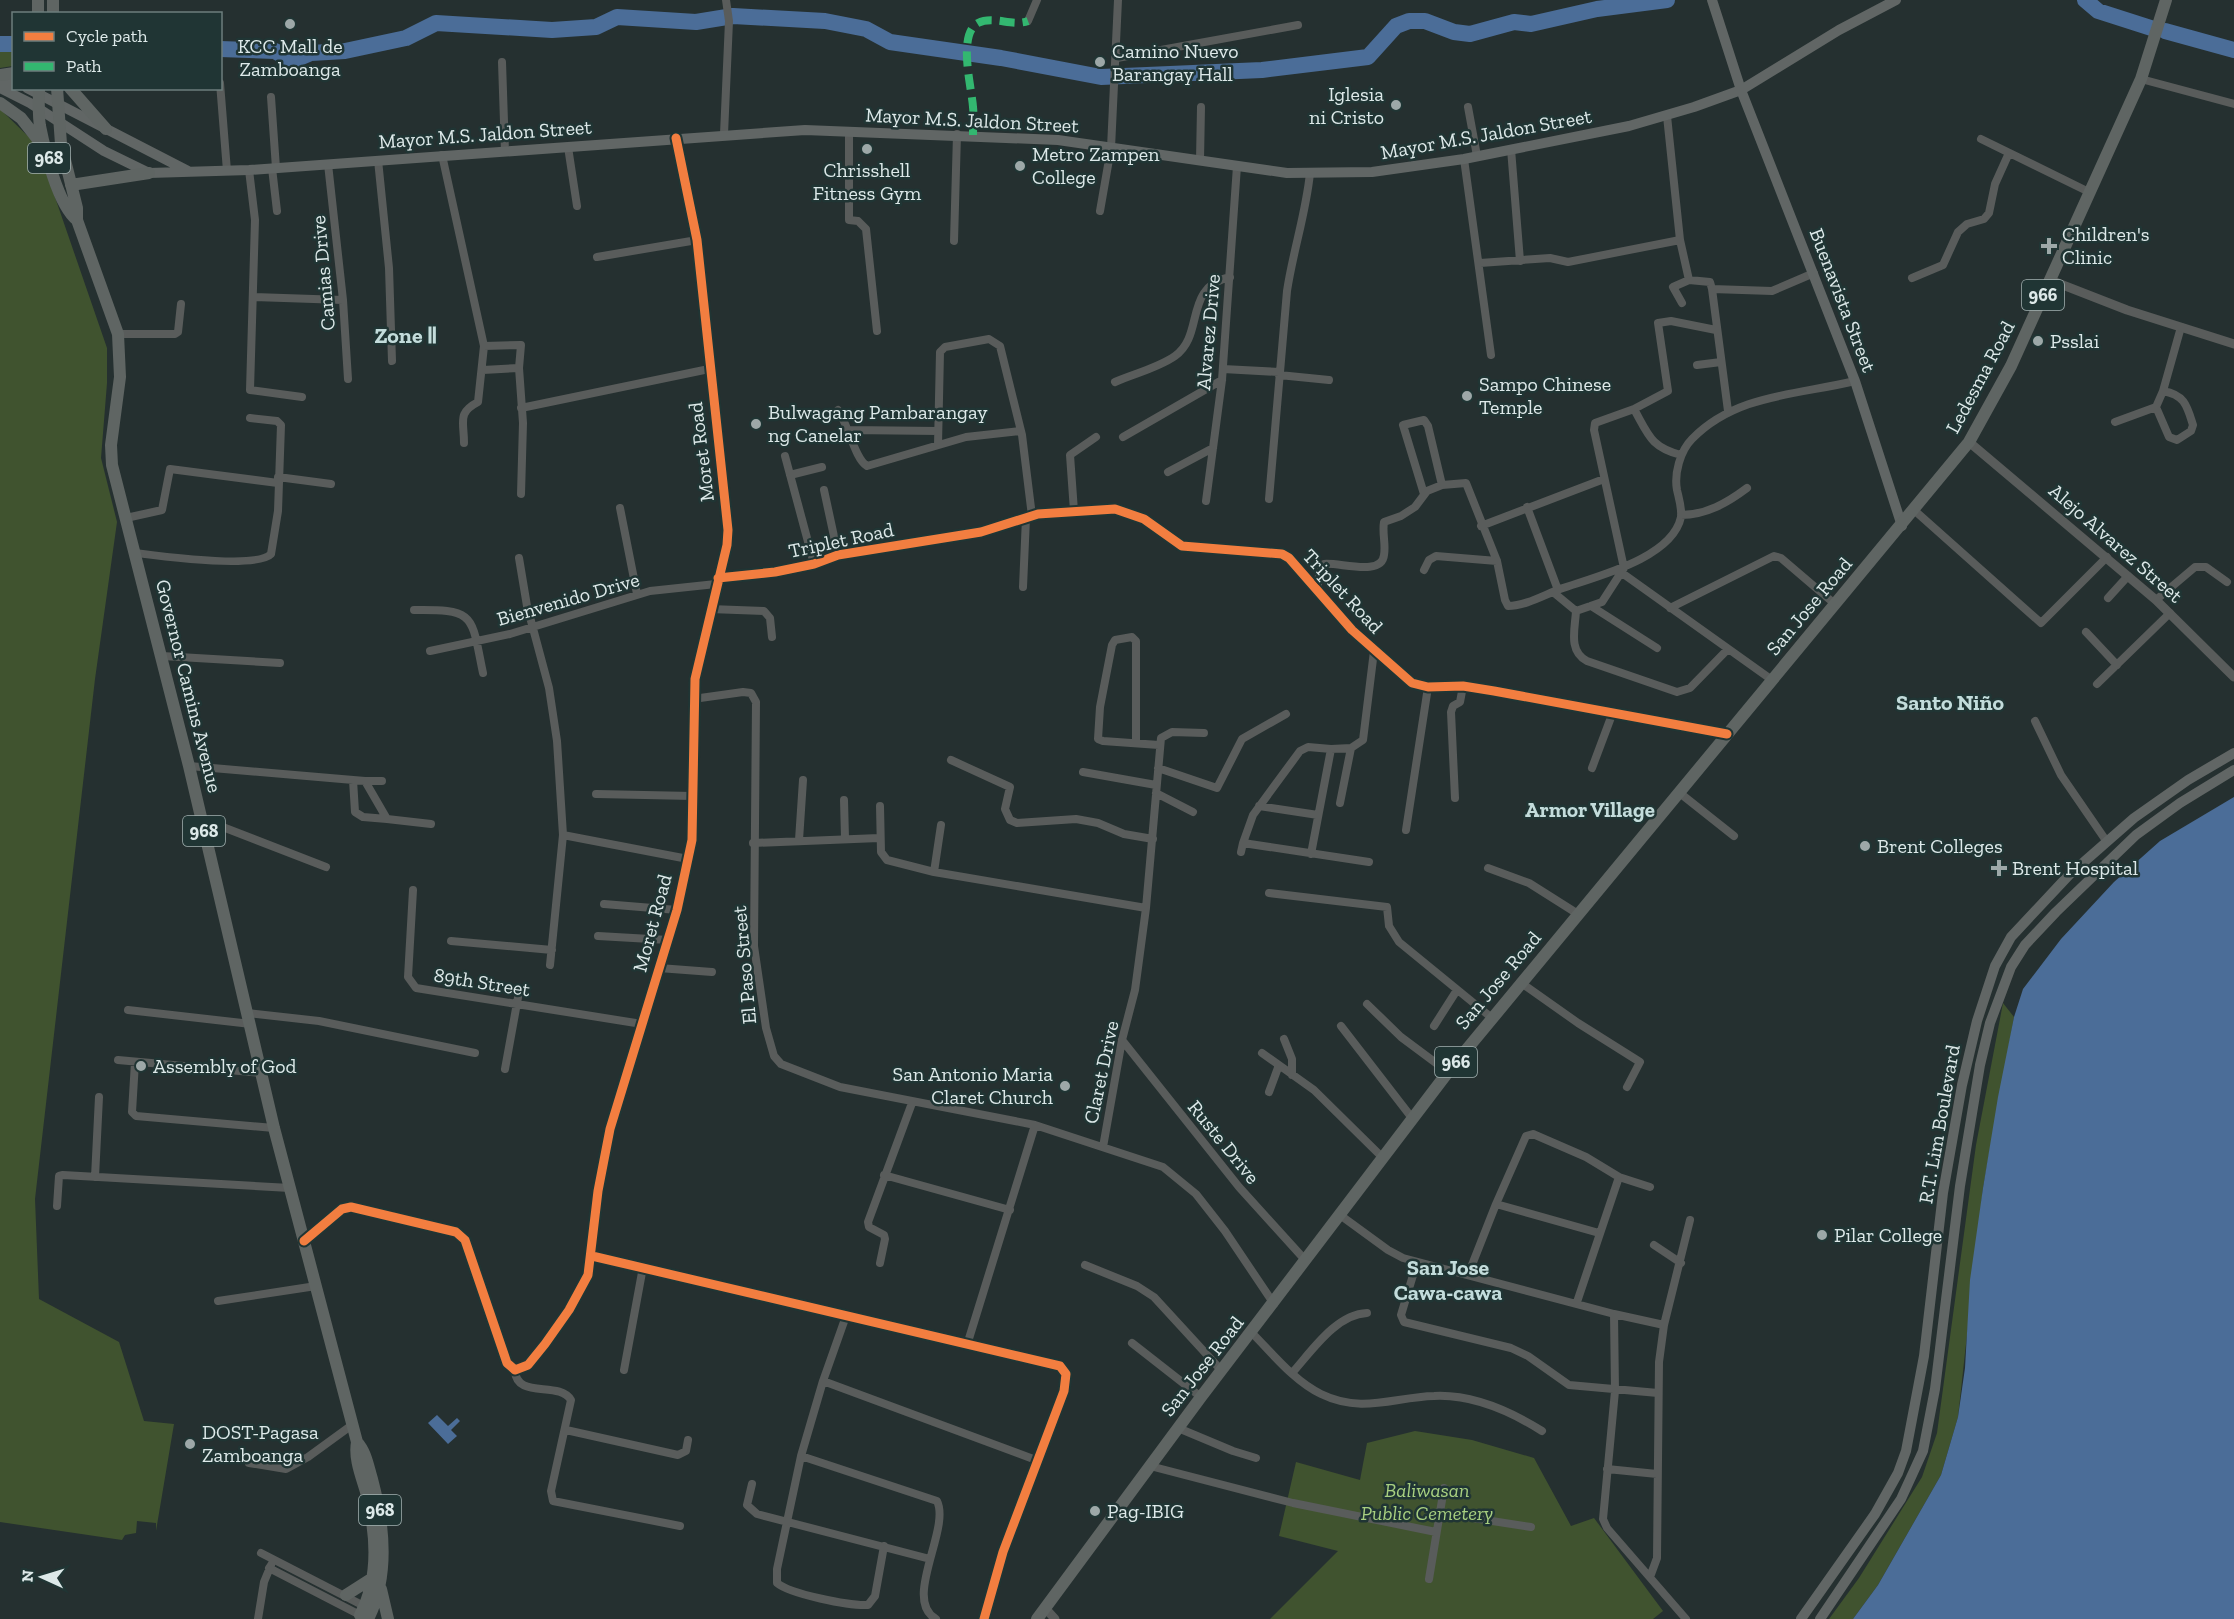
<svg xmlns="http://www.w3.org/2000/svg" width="2234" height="1619" font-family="'Zilla Slab',serif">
<rect width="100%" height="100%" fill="#253030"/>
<path fill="#40532f" d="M 13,47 L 13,66 L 0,68 L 0,48 Z
M 0,109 L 37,145 L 107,348 L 107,383 L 101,458 L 117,522 L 95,679 L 35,1199 L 39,1299 L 119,1342 L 144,1421 L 174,1424 L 156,1531 L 156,1523 L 137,1521 L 136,1533 L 125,1535 L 122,1540 L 0,1522 Z
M 2003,1003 L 2014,1017 L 1983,1188 L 1958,1417 L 1941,1475 L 1878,1585 L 1853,1619 L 1829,1619 L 1859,1578 L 1922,1477 L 1937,1433 L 1976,1145 Z
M 1415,1431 L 1472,1440 L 1534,1458 L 1571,1526 L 1594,1518 L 1663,1611 L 1653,1619 L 1270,1619 L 1338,1551 L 1279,1536 L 1296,1462 L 1360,1480 L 1367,1443 Z"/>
<path fill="#4b6d98" d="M 2234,797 L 2234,1619 L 1853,1619 L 1878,1585 L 1941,1475 L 1958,1417 L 1965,1368 L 1970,1280 L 1983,1188 L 1998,1097 L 2014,1017 L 2023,989 L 2061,939 L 2114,882 L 2160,841 Z
M 437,1415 L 448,1426 L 457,1418 L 460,1421 L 451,1430 L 457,1436 L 448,1444 L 428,1423 Z"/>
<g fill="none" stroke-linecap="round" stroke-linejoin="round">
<path stroke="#4b6d98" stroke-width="16" d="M 2085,0 L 2098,11 L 2151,28
M 2165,31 L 2234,50
M 0,44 L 14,44
M 220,49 L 275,51 L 287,58 L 297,59 L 311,53 L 345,51 L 406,38 L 436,23 L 552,30 L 596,27 L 617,17 L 696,22 L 733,16 L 825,21 L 866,29 L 890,42 L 1001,58 L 1101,77 L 1262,70 L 1368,57 L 1396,26 L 1409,21 L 1425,21 L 1454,32 L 1470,34 L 1514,22 L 1531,24 L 1597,9 L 1667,0"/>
<path stroke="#595c5b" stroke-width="8" d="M 1028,21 L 1037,0
M 1117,58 L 1298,25
M 502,62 L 505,152
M 2141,79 L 2234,104
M 220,83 L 227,171
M 271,97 L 276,168
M 1468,107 L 1477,156
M 1667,116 L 1680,240 L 1689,280
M 849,131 L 849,220 L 858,221 L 866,229 L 877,331
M 724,134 L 729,21 L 726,0
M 1981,139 L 2089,192
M 568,147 L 577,206
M 1511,149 L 1520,261
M 442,155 L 484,346 L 521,345 L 519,368 L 523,423 L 521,494
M 1464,159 L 1491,355
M 378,160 L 389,268 L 392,361
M 1200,160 L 1201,107
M 328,164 L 343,300 L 348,379
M 272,168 L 277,211
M 249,170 L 255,220 L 250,390 L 302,397
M 1100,211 L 1111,148 L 1118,0
M 954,241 L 957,134
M 597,257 L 697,240
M 1480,263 L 1550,258 L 1568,262 L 1680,240
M 1912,278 L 1943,265 L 1958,232 L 1967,224 L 1984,219 L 1989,213 L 1995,184 L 2009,153
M 1712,289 L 1728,411
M 254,297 L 343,300
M 1682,303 L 1673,287 L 1689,280 L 1710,282 L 1712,289 L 1772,291 L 1814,273
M 1716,330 L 1671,321 L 1658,323 L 1668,391 L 1634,409 L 1595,423 L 1594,430 L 1624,568 L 1602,602 L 1576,611 C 1575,629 1568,651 1587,661 L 1677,692 L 1690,688 L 1728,649
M 118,334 L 175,334 L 178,332 L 181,304
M 1697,365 L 1721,362
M 1223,369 L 1279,372
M 483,370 L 519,368
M 1279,375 L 1329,380
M 1115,382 C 1133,374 1158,368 1175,356 C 1205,335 1183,287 1230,277
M 2156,407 L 2169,437 L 2177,440 L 2191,431 L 2193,425 C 2187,406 2185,395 2163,391
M 521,408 L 709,369
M 1634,409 C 1649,436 1651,447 1681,455
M 838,410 C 848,424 855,459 867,466 L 966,437 L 1020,431
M 2115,422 L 2156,407 L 2163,391 L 2181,327
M 850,430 L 938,431
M 1123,437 L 1222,380
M 464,443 C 464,421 457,413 478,402 L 484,346
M 938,445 L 940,352 L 945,347 L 989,339 L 1000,346 L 1022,435 L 1032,516
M 785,456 L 814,564
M 1168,472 L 1213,448
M 790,475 L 822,467
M 278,477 L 331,484
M 824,490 L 838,555
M 1424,494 L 1403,425 L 1424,420 L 1428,426 L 1442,485
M 1269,499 L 1287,291 C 1293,251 1306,213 1310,173
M 1206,501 L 1222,380 L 1237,166
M 1527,507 L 1558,590
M 620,508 L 637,594
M 1914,510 L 2041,623 L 2107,557
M 1074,511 L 1070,455 L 1096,437
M 1681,515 C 1706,515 1727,503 1747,488
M 126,518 L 162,510 L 170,469 L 278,483
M 1481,526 L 1604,479
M 136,553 C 159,556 257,569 271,554 L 278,511 L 281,425 L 277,421 L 250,418
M 519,558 L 527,606 L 549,688 L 557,741 L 563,835 L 550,965
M 1424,570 L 1429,560 L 1436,556 L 1497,561
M 1622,573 L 1772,680
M 1023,587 L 1026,518
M 1553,592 L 1576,611
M 1317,593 L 1319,575 L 1324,564 C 1339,562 1382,577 1384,555 C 1386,544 1382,533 1384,522 L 1401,516 L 1415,507 L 1427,491 L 1442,485 L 1466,483 L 1497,561 L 1505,600 L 1508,606 C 1525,606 1544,595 1560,589 C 1594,577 1672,559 1681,517 C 1682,508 1679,499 1677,490 C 1674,474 1680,451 1692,439 C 1736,394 1797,395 1855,381
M 2108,598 L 2128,576
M 2156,600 L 2195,567 L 2206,567 L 2227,582
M 1591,606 L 1657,648
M 1670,608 L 1774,556 L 1781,558 L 1836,605
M 710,609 L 764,611 L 770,618 L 772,637
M 414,610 C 477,609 471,616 483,673
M 2086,632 L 2117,665
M 430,651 L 510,634 L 650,591 L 716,584
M 162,656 L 280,663
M 2097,684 L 2170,613
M 693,699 L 743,692 L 751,693 L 756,702 L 754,946 L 766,1028 L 774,1056 L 781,1064 L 840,1087 L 1035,1125 L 1163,1167 L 1196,1194 L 1225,1231 L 1274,1304
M 2035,721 L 2061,775 L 2107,842
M 1136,743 L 1136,641 L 1132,637 L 1115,640 L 1112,645 L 1100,707 L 1098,739 L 1103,741 L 1159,745
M 951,760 L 1010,787 L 1005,809 L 1010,820 L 1017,823 L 1076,819 L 1098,823 L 1124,834 L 1153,839
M 189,766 L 365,781 L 387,819 L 363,817 L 355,812 L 353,780
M 1158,768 L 1217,788 L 1242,739 L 1286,714
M 1592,768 L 1613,712
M 1083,772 L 1156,785
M 365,781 L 382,781
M 1156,793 L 1193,812
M 596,794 L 693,796
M 1681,794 L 1734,836
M 1455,798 L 1451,712 L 1453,706 L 1460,702 L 1463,686
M 844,800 L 845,838
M 1340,803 L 1351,748
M 880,806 L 881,852 L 887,860 L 934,872 L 1146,908
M 1259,806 L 1318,815
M 202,819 L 326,867
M 387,819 L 431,824
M 1406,830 L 1428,687
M 563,835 L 688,859
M 799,840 L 803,780
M 753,843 L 879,838
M 1243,843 L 1253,815 L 1300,751 L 1308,747 L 1331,749
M 1241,852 L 1243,843 L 1369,862
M 1311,854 L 1331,749 L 1351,748 L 1363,740 L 1374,651
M 1488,868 L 1529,883 L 1578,914
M 934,872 L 941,825
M 413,890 L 408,977 L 416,988 L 642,1024
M 1269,893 L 1387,907 L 1389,926 L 1399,942 L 1492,1018
M 604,904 L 677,910
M 598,936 L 668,940
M 451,941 L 552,950
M 659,968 L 712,972
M 1520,982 L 1578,1023 L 1640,1062 L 1627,1087
M 1367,1004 L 1401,1037 L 1448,1072
M 128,1010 L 251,1024
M 248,1013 L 319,1021 L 475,1053
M 1341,1026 L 1412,1118
M 1434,1026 L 1457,990
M 1284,1039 L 1292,1059 L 1292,1075
M 1122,1040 L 1239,1187 L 1306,1261
M 1262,1053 L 1314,1090 L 1382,1157
M 118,1060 L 262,1073
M 135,1062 L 132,1112 L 136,1116 L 274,1128
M 505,1069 L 519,992
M 1269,1092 L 1279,1065
M 1103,1147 L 1122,1040 L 1135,990 L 1146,908 L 1161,738 L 1172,732 L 1204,733
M 884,1175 L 1010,1210
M 95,1177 L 99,1097
M 1619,1177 L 1650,1187
M 1496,1204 L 1599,1233
M 57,1206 L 59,1176 L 63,1175 L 290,1188
M 1340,1215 L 1388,1250 L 1403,1258 L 1614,1314 L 1615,1391 L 1603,1519 L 1607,1528 L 1686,1619
M 1654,1245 L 1681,1263
M 592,1256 L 1060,1366 L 1066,1374 L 1064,1391 L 1003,1552 L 984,1619
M 1417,1262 L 1401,1315 L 1404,1322 L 1511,1348 L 1528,1356 L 1569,1385 L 1658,1393
M 880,1263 L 885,1239 L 884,1235 L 869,1227 L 868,1222 L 912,1103
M 1085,1265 L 1137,1286 L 1154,1297 L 1221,1370
M 1468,1275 L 1496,1204 L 1526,1136 L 1533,1134 L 1586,1157 L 1619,1177 L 1577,1302
M 218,1301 L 316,1286
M 1614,1314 L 1664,1325
M 846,1316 L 823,1381 L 801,1456 L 777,1569 L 777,1583 C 790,1594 849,1606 868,1605 L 875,1596 L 884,1546
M 1252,1333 C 1273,1354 1294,1381 1321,1394 C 1362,1414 1394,1397 1434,1396 C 1473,1394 1510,1411 1542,1431
M 1132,1343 L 1201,1397
M 967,1345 L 1035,1125
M 515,1370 C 516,1400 559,1380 571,1400 L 551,1491 L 553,1501 L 680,1526
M 624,1370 L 643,1267
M 1292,1373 C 1311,1352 1336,1314 1367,1313
M 823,1381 L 1036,1460
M 1178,1428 L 1233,1451 L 1256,1458
M 566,1430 L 678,1455 L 686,1451 L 688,1440
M 801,1456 L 937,1501 C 951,1529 902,1600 936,1619
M 249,1463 L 286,1469 L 308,1457 L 352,1425
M 1150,1466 L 1293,1503 L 1436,1532
M 1607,1469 L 1657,1474
M 752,1484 L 747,1505 L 757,1514 L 930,1559
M 1440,1513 L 1531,1527
M 261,1553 L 364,1606
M 269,1568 L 360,1615
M 1650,1577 L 1657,1558 L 1659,1362 L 1664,1325 L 1690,1220
M 1429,1579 L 1444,1488
M 258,1619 L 264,1582 L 271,1565"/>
<path stroke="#595c5b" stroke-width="9" d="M 2050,280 L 2127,310 L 2234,344
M 1969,442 L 2156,600 L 2234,677
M 718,578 L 775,572 L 814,564 L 838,555 L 981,532 L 1038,514 L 1115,509 L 1144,519 L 1182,546 L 1282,554 L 1289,558 L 1352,630 L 1412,683 L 1428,687 L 1463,686 L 1494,691 L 1727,734
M 304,1241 L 342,1209 L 351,1207 L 456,1232 L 465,1240 L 507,1363 L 515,1370 L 528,1365 L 545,1344 L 569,1310 L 588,1275 L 598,1191 L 610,1129 L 677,910 L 692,840 L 695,679 L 727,545 L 728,530 L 697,240 L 676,138
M 1045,1608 L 1055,1619"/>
<path stroke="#616665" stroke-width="10" d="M 1712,0 L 1741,90 L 1855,381 L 1902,526
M 0,79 L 14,84
M 0,88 L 30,103 L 104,151 L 149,173 L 249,170 L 805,130 L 1058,140 L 1287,173 L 1372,172 L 1464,159 L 1629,126 L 1694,107 L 1741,90 L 1839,30 L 1896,0
M 27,88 L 188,171
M 1801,1619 L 1875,1514 L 1898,1473 L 1906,1451 L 1924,1356 L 1943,1193 L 1962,1085 L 1977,1021 L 1995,966 L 2011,937 L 2069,875 L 2134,818 L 2188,780 L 2234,753
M 1820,1619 L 1901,1499 L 1923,1451 L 1935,1389 L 1960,1186 L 1980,1065 L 1990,1023 L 2011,967 L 2025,945 L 2056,912 L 2136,835 L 2180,803 L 2234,770"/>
<path stroke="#5f6563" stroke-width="12" d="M 53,0 L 53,14
M 38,14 L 38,0
M 0,75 L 14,73
M 39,88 C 39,101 38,114 40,126 C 45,151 58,205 77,220
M 57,88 L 61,144 L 77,208 L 77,220 L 118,334 L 120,377 L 111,445 L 112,465 L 189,766 L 274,1128 L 357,1442 C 354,1458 361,1475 366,1492 C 376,1531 380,1578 360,1615 L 367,1619
M 70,88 L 106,129
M 0,103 L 21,118 L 43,146
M 71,185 L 149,173
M 357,1442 C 366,1452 368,1466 372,1479 C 384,1524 390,1576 368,1619
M 381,1589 L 388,1619
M 346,1595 L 371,1579
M 1037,1619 L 1201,1397 L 1448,1072 L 1969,442 L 2011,366 L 2141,79 L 2166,0"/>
<path stroke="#33b770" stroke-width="8" stroke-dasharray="15 8" stroke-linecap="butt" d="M 973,135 C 973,126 974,116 973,107 C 972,89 957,34 978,23 C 993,15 1012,27 1028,21"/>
<defs>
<path id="cycleway" d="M 718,578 L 775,572 L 814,564 L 838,555 L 981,532 L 1038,514 L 1115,509 L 1144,519 L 1182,546 L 1282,554 L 1289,558 L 1352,630 L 1412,683 L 1428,687 L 1463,686 L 1494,691 L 1727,734
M 304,1241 L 342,1209 L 351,1207 L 456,1232 L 465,1240 L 507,1363 L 515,1370 L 528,1365 L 545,1344 L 569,1310 L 588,1275 L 598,1191 L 610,1129 L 677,910 L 692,840 L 695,679 L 727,545 L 728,530 L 697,240 L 676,138
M 592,1256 L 1060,1366 L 1066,1374 L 1064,1391 L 1003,1552 L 984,1619"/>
</defs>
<use href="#cycleway" stroke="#203534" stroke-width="13"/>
<use href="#cycleway" stroke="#f27e40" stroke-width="9"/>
</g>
<g fill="#9da8a8" stroke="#203534" stroke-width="2">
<circle cx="290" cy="24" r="6"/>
<circle cx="1100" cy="62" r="6"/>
<circle cx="1396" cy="105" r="6"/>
<circle cx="867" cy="149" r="6"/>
<circle cx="1020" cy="166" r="6"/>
<path d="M2046 237h6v6h6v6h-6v6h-6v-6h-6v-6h6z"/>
<circle cx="2038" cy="341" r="6"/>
<circle cx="1467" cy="396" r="6"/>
<circle cx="756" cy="424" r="6"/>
<circle cx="1865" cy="846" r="6"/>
<path d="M1996 859h6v6h6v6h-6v6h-6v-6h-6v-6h6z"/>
<circle cx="141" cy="1066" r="6"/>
<circle cx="1065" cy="1086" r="6"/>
<circle cx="1822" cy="1235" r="6"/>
<circle cx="190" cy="1444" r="6"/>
<circle cx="1095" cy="1511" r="6"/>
</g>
<g text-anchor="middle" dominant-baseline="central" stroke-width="5" stroke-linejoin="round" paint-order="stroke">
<g fill="#203534" stroke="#a4b3b3" stroke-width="1.5">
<rect x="28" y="143" width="42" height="30" rx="4.5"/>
<rect x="2022" y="280" width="42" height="30" rx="4.5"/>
<rect x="183" y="816" width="42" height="30" rx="4.5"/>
<rect x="1435" y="1047" width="42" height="30" rx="4.5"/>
<rect x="359" y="1495" width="42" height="30" rx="4.5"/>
</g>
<g font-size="18" font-weight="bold" fill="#dde9e9">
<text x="49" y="158">968</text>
<text x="2043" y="295">966</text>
<text x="204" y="831">968</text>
<text x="1456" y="1062">966</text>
<text x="380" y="1510">968</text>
</g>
<g font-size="20" fill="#dde9e9" stroke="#203534" text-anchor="start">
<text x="290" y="46" text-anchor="middle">KCC Mall de<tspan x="290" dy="23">Zamboanga</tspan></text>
<text x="1112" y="51">Camino Nuevo<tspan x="1112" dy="23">Barangay Hall</tspan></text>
<text x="1384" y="94" text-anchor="end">Iglesia<tspan x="1384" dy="23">ni Cristo</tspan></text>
<text x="1032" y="154">Metro Zampen<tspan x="1032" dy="23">College</tspan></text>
<text x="867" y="170" text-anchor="middle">Chrisshell<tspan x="867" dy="23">Fitness Gym</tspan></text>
<text x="2062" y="234">Children's<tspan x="2062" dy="23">Clinic</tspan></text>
<text x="2050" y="341">Psslai</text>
<text x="1479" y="384">Sampo Chinese<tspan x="1479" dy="23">Temple</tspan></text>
<text x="768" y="412">Bulwagang Pambarangay<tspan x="768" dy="23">ng Canelar</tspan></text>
<text x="1877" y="846">Brent Colleges</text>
<text x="2012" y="868">Brent Hospital</text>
<text x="153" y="1066">Assembly of God</text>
<text x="1053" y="1074" text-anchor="end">San Antonio Maria<tspan x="1053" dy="23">Claret Church</tspan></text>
<text x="1834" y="1235">Pilar College</text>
<text x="202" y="1432">DOST-Pagasa<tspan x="202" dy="23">Zamboanga</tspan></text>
<text x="1107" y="1511">Pag-IBIG</text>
</g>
<g font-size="20" fill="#dde9e9" stroke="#203534">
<text transform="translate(972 120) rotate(3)">Mayor M.S. Jaldon Street</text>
<text transform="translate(485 134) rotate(-4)">Mayor M.S. Jaldon Street</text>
<text transform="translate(1486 134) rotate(-10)">Mayor M.S. Jaldon Street</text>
<text transform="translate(323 273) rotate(-95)">Camias Drive</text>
<text transform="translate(1843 300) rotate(69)">Buenavista Street</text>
<text transform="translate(1208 332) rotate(-85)">Alvarez Drive</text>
<text transform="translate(1980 377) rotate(-62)">Ledesma Road</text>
<text transform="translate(701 452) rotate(-97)">Moret Road</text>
<text transform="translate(841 540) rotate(-12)">Triplet Road</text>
<text transform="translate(2116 543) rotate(41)">Alejo Alvarez Street</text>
<text transform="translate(1343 591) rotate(47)">Triplet Road</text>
<text transform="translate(568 599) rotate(-16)">Bienvenido Drive</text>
<text transform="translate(1809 606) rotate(-50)">San Jose Road</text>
<text transform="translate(189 686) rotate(76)">Governor Camins Avenue</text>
<text transform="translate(652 923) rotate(-75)">Moret Road</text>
<text transform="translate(744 965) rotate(-95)">El Paso Street</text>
<text transform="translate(1498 980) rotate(-50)">San Jose Road</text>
<text transform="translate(482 982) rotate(9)">89th Street</text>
<text transform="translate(1101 1072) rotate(-78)">Claret Drive</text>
<text transform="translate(1939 1124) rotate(-80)">R.T. Lim Boulevard</text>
<text transform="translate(1224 1142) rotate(51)">Ruste Drive</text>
<text transform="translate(1202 1366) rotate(-52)">San Jose Road</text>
</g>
<g font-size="20" font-style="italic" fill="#a8d080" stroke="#203534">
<text x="1427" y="1490">Baliwasan<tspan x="1427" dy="23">Public Cemetery</tspan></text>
</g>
<g font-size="21" font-weight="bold" fill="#c3dcdb" stroke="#203534">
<text x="1590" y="809">Armor Village</text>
</g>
<g font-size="22" font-weight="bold" fill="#c3dcdb" stroke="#203534">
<text x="406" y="335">Zone Ⅱ</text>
<text x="1950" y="702">Santo Niño</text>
<text x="1448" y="1267">San Jose<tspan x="1448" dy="25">Cawa-cawa</tspan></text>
</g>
</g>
<rect x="12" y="12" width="210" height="78" fill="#203534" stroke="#6c7d7c" stroke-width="1.5"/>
<rect x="24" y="32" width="30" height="9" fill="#f27e40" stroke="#6c7d7c" stroke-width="1.5"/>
<text x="66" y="42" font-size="18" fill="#dde9e9">Cycle path</text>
<rect x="24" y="62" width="30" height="9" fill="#33b770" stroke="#6c7d7c" stroke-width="1.5"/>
<text x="66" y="72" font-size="18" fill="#dde9e9">Path</text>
<g transform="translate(42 1577) rotate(274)" stroke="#203534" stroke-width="4.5" paint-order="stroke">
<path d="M0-4.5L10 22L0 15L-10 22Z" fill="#dde9e9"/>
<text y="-9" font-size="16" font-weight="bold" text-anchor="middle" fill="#dde9e9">N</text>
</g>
</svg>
